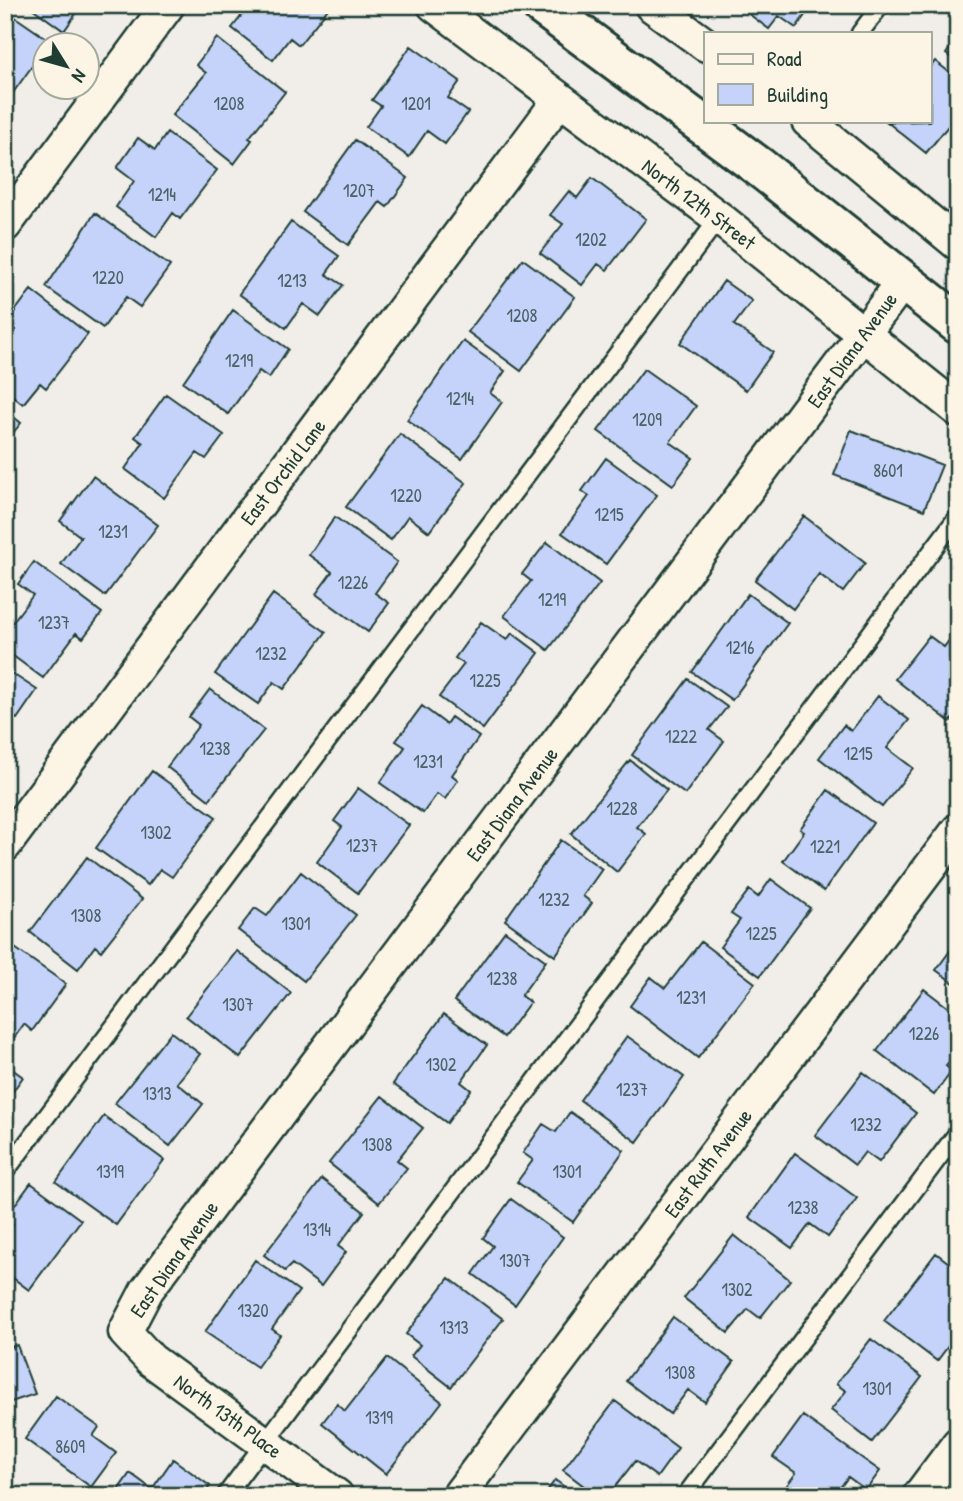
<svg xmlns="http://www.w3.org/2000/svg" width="963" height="1501" font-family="'Patrick Hand',sans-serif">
<rect width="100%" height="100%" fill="#f1eee9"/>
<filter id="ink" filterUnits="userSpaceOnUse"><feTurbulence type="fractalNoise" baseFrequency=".0143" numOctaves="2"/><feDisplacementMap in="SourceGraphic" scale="14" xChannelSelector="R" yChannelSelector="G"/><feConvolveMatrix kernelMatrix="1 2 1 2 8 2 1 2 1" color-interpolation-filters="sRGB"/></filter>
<g filter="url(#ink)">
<path fill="#c5d3fa" stroke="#1f3d34" stroke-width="2" d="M 28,5 L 82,5 L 64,31 Z
M 250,5 L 331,5 L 299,45 L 290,38 L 273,60 L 232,28 Z
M 737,5 L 812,5 L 796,28 L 779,16 L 769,29 Z
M 5,10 L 50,41 L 5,104 Z
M 958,37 L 958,63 L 946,54 Z
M 217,38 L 285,92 L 249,138 L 252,140 L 234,164 L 172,115 L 206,73 L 196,65 Z
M 411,46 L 460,81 L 448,98 L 468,112 L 445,144 L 427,131 L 409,157 L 366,127 L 381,106 L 372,100 Z
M 935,61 L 958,79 L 958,114 L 926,153 L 887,122 L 930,121 L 930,68 Z
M 167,133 L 217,170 L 180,219 L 173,213 L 156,237 L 116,207 L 134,181 L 117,168 L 138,138 L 155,150 Z
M 355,140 L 408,178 L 387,207 L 380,202 L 348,245 L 303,212 Z
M 592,178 L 646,219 L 607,270 L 598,264 L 582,285 L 540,253 L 563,224 L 550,215 L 569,191 L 577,198 Z
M 95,213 L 170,266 L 140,307 L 126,297 L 103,328 L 46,287 Z
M 291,222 L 339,256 L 326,274 L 343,285 L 320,316 L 303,304 L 286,328 L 239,294 Z
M 523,259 L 575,297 L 521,371 L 468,332 Z
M 724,281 L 752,301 L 734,325 L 773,352 L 746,390 L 680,343 Z
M 31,290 L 88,334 L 46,388 L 40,383 L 23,404 L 5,390 L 5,343 L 15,330 L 6,323 Z
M 233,310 L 288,349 L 269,378 L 259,371 L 228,414 L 183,382 Z
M 463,341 L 505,371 L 490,393 L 502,402 L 462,459 L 407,420 Z
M 644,369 L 696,406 L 670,442 L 693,458 L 673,485 L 598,431 Z
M 166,394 L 224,435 L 206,459 L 197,453 L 164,498 L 125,469 L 143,443 L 135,437 Z
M 5,410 L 21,423 L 5,443 Z
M 851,430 L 942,465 L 924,510 L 834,475 Z
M 400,434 L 466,483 L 429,532 L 408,516 L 391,540 L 346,507 Z
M 606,458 L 657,495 L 606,564 L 562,533 L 589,496 L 582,491 Z
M 93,476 L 158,525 L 105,596 L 61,564 L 81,537 L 60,521 Z
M 804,516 L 865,563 L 843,592 L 819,574 L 793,609 L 755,580 Z
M 335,517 L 397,562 L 375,593 L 389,603 L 368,632 L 316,594 L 332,572 L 309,555 Z
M 547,542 L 600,583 L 548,650 L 504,616 L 531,581 L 522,574 Z
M 34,562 L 102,613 L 83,638 L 76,633 L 43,678 L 5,650 L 5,632 L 33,595 L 18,584 Z
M 273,594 L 326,632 L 284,689 L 274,682 L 258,704 L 215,674 Z
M 748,594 L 788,623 L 732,700 L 692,672 Z
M 481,622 L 507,640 L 512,633 L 539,653 L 483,729 L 439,697 L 464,664 L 455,658 Z
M 957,630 L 958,713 L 950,722 L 895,679 L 929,636 L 944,647 Z
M 5,669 L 37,690 L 17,719 L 5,713 Z
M 688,679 L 727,707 L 709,730 L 724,741 L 685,794 L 632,755 Z
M 210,689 L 264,730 L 209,800 L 167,767 L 199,725 L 189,717 Z
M 878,696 L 909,720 L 887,748 L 913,768 L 882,807 L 819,758 L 844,725 L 851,731 Z
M 422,706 L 446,724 L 451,717 L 479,737 L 452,775 L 458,780 L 445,799 L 437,794 L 423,813 L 380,783 L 405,747 L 396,741 Z
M 630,760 L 667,790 L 637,827 L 646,834 L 617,872 L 571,834 Z
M 152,771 L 216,817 L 172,877 L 160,869 L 148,885 L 96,848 Z
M 358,788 L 409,825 L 358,893 L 317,862 L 342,827 L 334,821 Z
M 828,790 L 873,823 L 824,891 L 783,861 L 804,832 L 800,829 Z
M 561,840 L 602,869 L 583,896 L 592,903 L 555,956 L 505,920 Z
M 87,857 L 142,899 L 101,951 L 95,946 L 78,969 L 30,932 Z
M 301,872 L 356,915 L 304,981 L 238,930 L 255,908 L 267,916 Z
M 771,879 L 810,908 L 760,976 L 720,947 L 740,920 L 731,914 L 749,890 L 758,897 Z
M 505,931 L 546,961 L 521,996 L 530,1002 L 504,1037 L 454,1001 Z
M 958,940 L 958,986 L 936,970 Z
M 701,942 L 755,983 L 698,1058 L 630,1006 L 651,977 L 665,988 Z
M 12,946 L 66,984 L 32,1031 L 24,1024 L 7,1048 L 5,955 Z
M 237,951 L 291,993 L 240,1058 L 186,1016 Z
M 924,989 L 958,1015 L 958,1050 L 946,1066 L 952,1071 L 934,1095 L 877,1051 Z
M 444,1014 L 487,1045 L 461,1082 L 471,1090 L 447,1123 L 393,1084 Z
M 171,1032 L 200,1054 L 177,1083 L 203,1104 L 170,1146 L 115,1103 Z
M 627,1036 L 684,1077 L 637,1142 L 580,1100 Z
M 5,1064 L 23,1077 L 5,1102 Z
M 863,1072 L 916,1113 L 879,1162 L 865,1152 L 855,1165 L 815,1135 Z
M 382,1096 L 423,1128 L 397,1160 L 407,1168 L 379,1203 L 329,1163 Z
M 570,1112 L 624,1150 L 573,1222 L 517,1182 L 533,1160 L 523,1153 L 543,1124 L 556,1132 Z
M 104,1116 L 164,1160 L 116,1225 L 56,1182 Z
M 795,1153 L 857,1198 L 828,1237 L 810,1224 L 792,1248 L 749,1217 Z
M 322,1179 L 364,1212 L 338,1246 L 346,1252 L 321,1286 L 292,1264 L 285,1271 L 264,1255 Z
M 31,1183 L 81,1220 L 29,1290 L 5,1272 L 5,1235 L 13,1225 L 5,1218 Z
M 511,1199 L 563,1237 L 515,1305 L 473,1274 L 493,1246 L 483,1238 Z
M 734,1235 L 790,1280 L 760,1318 L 748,1309 L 728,1333 L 684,1298 Z
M 936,1253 L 958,1270 L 958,1333 L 937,1361 L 884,1321 Z
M 255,1260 L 299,1291 L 272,1329 L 280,1335 L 257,1367 L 205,1332 Z
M 449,1278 L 503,1319 L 451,1387 L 411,1356 L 420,1345 L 406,1334 Z
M 673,1317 L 734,1362 L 705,1402 L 688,1390 L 670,1414 L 626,1381 Z
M 871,1339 L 922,1377 L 872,1442 L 831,1410 L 846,1391 L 836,1384 Z
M 17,1345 L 35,1394 L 5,1404 L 5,1349 Z
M 387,1358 L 442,1402 L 386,1474 L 322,1423 L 337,1404 L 345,1411 Z
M 56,1396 L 99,1427 L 93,1436 L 116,1453 L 91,1487 L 25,1439 Z
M 615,1401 L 678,1448 L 657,1477 L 635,1461 L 608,1496 L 597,1496 L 563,1470 Z
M 803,1416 L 880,1471 L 866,1490 L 848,1477 L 834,1496 L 779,1496 L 796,1473 L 773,1457 Z
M 173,1459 L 210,1486 L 203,1496 L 114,1496 L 130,1473 L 152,1489 Z
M 555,1480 L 577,1496 L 544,1496 Z"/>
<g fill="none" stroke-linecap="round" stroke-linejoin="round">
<defs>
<path id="lane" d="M 860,33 L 881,5
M 5,1172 L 719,218
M 225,1496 L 958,516
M 685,1496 L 958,1132"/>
<path id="street" d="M 434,5 L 719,218 L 958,410
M 651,5 L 706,45
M 808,121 L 958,244
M 5,225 L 168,5
M 5,845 L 560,99
M 337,1496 L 151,1360 L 125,1332 L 147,1290 L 904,280
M 458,1496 L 958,830
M 919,1496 L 958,1444"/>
<path id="secondary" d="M 541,5 L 758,166 L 958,324"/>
</defs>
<use href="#lane" stroke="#1f3d34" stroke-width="21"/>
<use href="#street" stroke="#1f3d34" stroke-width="37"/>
<use href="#secondary" stroke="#1f3d34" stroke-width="44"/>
<use href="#lane" stroke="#fcf5e5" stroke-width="16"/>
<use href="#street" stroke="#fcf5e5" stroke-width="32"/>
<use href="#secondary" stroke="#fcf5e5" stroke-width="38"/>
</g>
</g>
<g text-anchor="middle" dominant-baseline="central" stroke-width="5" stroke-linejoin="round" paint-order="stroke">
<g font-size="18" fill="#486266">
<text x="229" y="103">1208</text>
<text x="416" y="103">1201</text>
<text x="359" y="190">1207</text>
<text x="162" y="194">1214</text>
<text x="591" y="239">1202</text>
<text x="108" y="277">1220</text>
<text x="292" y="280">1213</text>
<text x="522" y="315">1208</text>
<text x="239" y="360">1219</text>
<text x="460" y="398">1214</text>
<text x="647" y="419">1209</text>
<text x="888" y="470">8601</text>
<text x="406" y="495">1220</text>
<text x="609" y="514">1215</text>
<text x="113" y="531">1231</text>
<text x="353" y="582">1226</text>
<text x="552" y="599">1219</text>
<text x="54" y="622">1237</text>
<text x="740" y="647">1216</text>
<text x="271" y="653">1232</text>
<text x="485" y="680">1225</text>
<text x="681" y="736">1222</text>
<text x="215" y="748">1238</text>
<text x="858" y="753">1215</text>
<text x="428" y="761">1231</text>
<text x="622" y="808">1228</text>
<text x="156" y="832">1302</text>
<text x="362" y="845">1237</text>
<text x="825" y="846">1221</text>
<text x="554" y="899">1232</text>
<text x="86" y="915">1308</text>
<text x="296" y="923">1301</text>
<text x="761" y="933">1225</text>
<text x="502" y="978">1238</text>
<text x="691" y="997">1231</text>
<text x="238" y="1004">1307</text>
<text x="924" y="1033">1226</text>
<text x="441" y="1064">1302</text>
<text x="632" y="1089">1237</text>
<text x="157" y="1093">1313</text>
<text x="866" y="1124">1232</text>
<text x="377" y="1144">1308</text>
<text x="110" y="1171">1319</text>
<text x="567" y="1171">1301</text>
<text x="803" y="1207">1238</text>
<text x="317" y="1229">1314</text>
<text x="515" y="1260">1307</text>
<text x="737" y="1289">1302</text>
<text x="253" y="1310">1320</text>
<text x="454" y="1327">1313</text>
<text x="680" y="1372">1308</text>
<text x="877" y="1388">1301</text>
<text x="379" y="1417">1319</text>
<text x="70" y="1446">8609</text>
</g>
<g font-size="21" fill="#1f3d34" stroke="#fcf5e5">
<text transform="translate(699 204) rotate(37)">North 12th Street</text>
<text transform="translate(852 350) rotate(-54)">East Diana Avenue</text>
<text transform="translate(283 472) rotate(-53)">East Orchid Lane</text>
<text transform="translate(512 804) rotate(-53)">East Diana Avenue</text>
<text transform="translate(708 1163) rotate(-53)">East Ruth Avenue</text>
<text transform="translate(174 1259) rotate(-55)">East Diana Avenue</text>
<text transform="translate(228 1416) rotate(36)">North 13th Place</text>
</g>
</g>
<rect width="963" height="1501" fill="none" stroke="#fcf5e5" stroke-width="28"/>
<rect x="14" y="14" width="935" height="1473" fill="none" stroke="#1f3d34" stroke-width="2.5" filter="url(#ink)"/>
<rect x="704" y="32" width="228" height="91" fill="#fcf5e5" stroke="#a4ab9e" stroke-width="2"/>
<rect x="718" y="54" width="35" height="10" fill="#fcf5e5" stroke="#a4ab9e" stroke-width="2"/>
<text x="767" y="66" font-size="21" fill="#1f3d34">Road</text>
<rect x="718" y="84" width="35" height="21" fill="#c5d3fa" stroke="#a4ab9e" stroke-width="2"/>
<text x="767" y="102" font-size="21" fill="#1f3d34">Building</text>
<g transform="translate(66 66) rotate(127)"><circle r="33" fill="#fcf5e5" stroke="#a4ab9e" stroke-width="2"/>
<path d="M0-5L12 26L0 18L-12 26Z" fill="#1f3d34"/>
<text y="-10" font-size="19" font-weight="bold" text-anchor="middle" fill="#1f3d34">N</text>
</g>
</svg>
